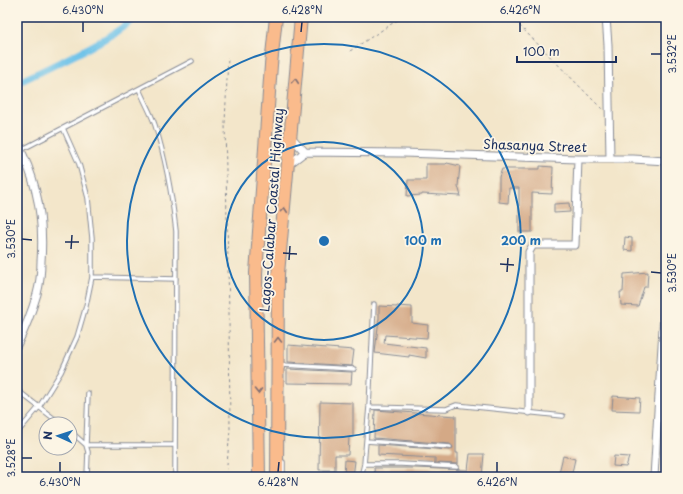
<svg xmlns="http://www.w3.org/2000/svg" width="683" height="494" font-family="'Playpen Sans',sans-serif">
<rect width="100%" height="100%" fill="#fcf5e5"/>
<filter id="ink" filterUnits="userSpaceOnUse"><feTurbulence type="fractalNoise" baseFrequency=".025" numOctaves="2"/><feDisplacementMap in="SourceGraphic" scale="8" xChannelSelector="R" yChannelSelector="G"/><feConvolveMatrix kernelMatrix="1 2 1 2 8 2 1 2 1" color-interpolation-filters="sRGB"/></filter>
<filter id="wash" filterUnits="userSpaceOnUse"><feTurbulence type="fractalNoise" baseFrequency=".012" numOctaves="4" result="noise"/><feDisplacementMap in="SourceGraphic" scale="16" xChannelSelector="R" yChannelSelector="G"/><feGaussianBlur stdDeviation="0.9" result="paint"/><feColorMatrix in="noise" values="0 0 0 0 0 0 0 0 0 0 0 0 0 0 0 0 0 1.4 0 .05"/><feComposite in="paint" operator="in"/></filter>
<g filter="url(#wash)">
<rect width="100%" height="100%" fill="#f3e6ca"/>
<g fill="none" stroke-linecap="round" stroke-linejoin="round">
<path stroke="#6dc2e9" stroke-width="7" d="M 17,83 C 58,63 101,45 137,17"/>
</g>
<g id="blocks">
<path fill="#d4a986" d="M 447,163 L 460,166 L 458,186 L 461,196 L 422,194 L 422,195 L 407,196 L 408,180 L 426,180 L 426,164 L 446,164 Z
M 540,166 L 553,167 L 552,194 L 532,193 L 532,232 L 519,232 L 519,188 L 509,188 L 508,203 L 499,202 L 499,177 L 502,169 L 540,169 Z
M 569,203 L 570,212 L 554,213 L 554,204 Z
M 625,237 L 632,238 L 632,251 L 624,250 Z
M 648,272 L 647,287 L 644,287 L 638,306 L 621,305 L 620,292 L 623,292 L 624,274 Z
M 379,306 L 397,307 L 397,306 L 412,307 L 412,323 L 428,325 L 427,338 L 385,335 L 384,343 L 426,348 L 426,358 L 409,355 L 409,357 L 375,353 L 379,318 Z
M 288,345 L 354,350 L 352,366 L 288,362 Z
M 287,369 L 352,372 L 351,384 L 287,383 Z
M 613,396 L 640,398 L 639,411 L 612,410 Z
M 320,402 L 353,403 L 353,437 L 349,437 L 348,455 L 335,455 L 335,470 L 319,470 Z
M 375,410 L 456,416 L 456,453 L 458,453 L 458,464 L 435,463 L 435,458 L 378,455 L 378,445 L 450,450 L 452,449 L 453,447 L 450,444 L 374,438 Z
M 470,454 L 484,454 L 482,477 L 375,477 L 374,468 L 415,468 L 468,470 Z
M 563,456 L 575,459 L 571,477 L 558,477 Z
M 614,456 L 629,457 L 626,467 L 613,466 Z
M 345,460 L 355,461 L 353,477 L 344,476 Z"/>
</g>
</g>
<g filter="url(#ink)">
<use href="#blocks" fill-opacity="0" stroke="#878a94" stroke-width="1"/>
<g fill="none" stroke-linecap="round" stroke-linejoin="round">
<defs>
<path id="service" d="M 139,89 C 144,101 151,113 155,125 C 166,160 172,195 176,231 L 175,477
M 21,150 L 192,61
M 92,277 L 176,279
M 282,368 L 282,365 L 354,369
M 17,390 L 61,424
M 369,407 L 446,409 L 456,405 L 563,416
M 70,431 L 86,445 L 175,445
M 17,433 L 39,407 L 61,372 L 77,337 L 86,306 L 92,277 L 92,238 L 88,198 L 79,164 L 63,128
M 366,441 L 450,447
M 283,462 L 283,477
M 364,464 L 401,464 L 457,467
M 87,477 L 88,452 L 86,445 L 88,393
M 361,477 L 364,464 L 369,407 L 374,304"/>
<path id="minor" d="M 606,17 L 608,45 L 610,159
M 290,136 L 305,152 L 403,153 L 578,159 L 633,159 L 666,161
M 17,143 C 37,179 44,220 41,261 C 41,271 40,283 37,294 C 32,311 25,329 17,345
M 288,165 L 305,152
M 529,412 L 529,252 L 533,245 L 575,245 L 578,159
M 654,477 L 666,279"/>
<path id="trunk" d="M 259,477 L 256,273 L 271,65 L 276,17
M 277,477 L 278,274 L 301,17"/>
</defs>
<use href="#service" stroke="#878a94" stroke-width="5.5"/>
<use href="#minor" stroke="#878a94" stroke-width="9"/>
<use href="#trunk" stroke="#878a94" stroke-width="14"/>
<path stroke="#878a94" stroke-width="1" stroke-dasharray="3 3" stroke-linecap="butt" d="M 511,17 L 602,109
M 350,51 L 402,17
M 226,477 L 230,429 L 229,313 L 225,123 L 228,57"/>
<use href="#service" stroke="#fff" stroke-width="3.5"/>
<use href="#minor" stroke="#fff" stroke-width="7"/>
<use href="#trunk" stroke="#fabb8c" stroke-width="12"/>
</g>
<defs><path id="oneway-chevron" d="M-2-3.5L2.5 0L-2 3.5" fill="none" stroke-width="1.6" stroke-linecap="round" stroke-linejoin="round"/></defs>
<g stroke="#7f6e73">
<use href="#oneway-chevron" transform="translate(295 81) rotate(-85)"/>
<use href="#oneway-chevron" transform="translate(284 210) rotate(-85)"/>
<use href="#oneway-chevron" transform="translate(278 340) rotate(-90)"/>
<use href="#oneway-chevron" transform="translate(258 391) rotate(89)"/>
</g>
</g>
<path fill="none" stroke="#1b2f5e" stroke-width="1.5" d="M 83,32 L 83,22M 301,32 L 302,22M 520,32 L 520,22M 651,54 L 661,54M 22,239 L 32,240M 65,242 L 79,242M 71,249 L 72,235M 283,253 L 297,254M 289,260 L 290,246M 500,264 L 514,265M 507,272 L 508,258M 651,272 L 661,273M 22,458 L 32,458M 60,472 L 60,462M 278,472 L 279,462M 497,472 L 497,462"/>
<g fill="none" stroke="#1f6fb2" stroke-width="2">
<circle cx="324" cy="241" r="99"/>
<circle cx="324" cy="241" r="197"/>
</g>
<g text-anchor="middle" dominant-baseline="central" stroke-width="3.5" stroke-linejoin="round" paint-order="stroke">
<g font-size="13" fill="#1b2f5e" stroke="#fcf5e5">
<text transform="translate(535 145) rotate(2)">Shasanya Street</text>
<text transform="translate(271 210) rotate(-86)">Lagos-Calabar Coastal Highway</text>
</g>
</g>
<circle cx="324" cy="241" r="6" fill="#1f6fb2" stroke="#fcf5e5" stroke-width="2"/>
<g font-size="12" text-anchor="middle" font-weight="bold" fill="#1f6fb2" stroke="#fcf5e5" stroke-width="3.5" stroke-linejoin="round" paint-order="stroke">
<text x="423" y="245">100 m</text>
<text x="521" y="245">200 m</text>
</g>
<rect width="683" height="494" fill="none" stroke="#fcf5e5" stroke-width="44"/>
<g transform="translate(58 436) rotate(273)"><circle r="19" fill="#fcf5e5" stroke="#a2a6af"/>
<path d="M0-3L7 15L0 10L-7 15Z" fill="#1f6fb2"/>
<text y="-6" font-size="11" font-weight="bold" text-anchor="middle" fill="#1b2f5e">N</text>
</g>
<path d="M517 56v6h99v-6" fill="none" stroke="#1b2f5e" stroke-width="2"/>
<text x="523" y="56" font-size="12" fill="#1b2f5e" stroke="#fcf5e5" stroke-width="3" paint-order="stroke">100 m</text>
<rect x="22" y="22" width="639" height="450" fill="none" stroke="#1b2f5e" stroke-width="1.5"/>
<g font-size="10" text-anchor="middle" fill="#1b2f5e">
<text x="83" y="14">6.430°N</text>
<text x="302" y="14">6.428°N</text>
<text x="520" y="14">6.426°N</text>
<text transform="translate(672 54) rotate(-90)" y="4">3.532°E</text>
<text transform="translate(11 239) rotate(-90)" y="4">3.530°E</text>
<text transform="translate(672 273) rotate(-90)" y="4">3.530°E</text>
<text transform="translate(11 458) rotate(-90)" y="4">3.528°E</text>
<text x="60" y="486">6.430°N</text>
<text x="278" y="486">6.428°N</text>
<text x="497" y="486">6.426°N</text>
</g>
</svg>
